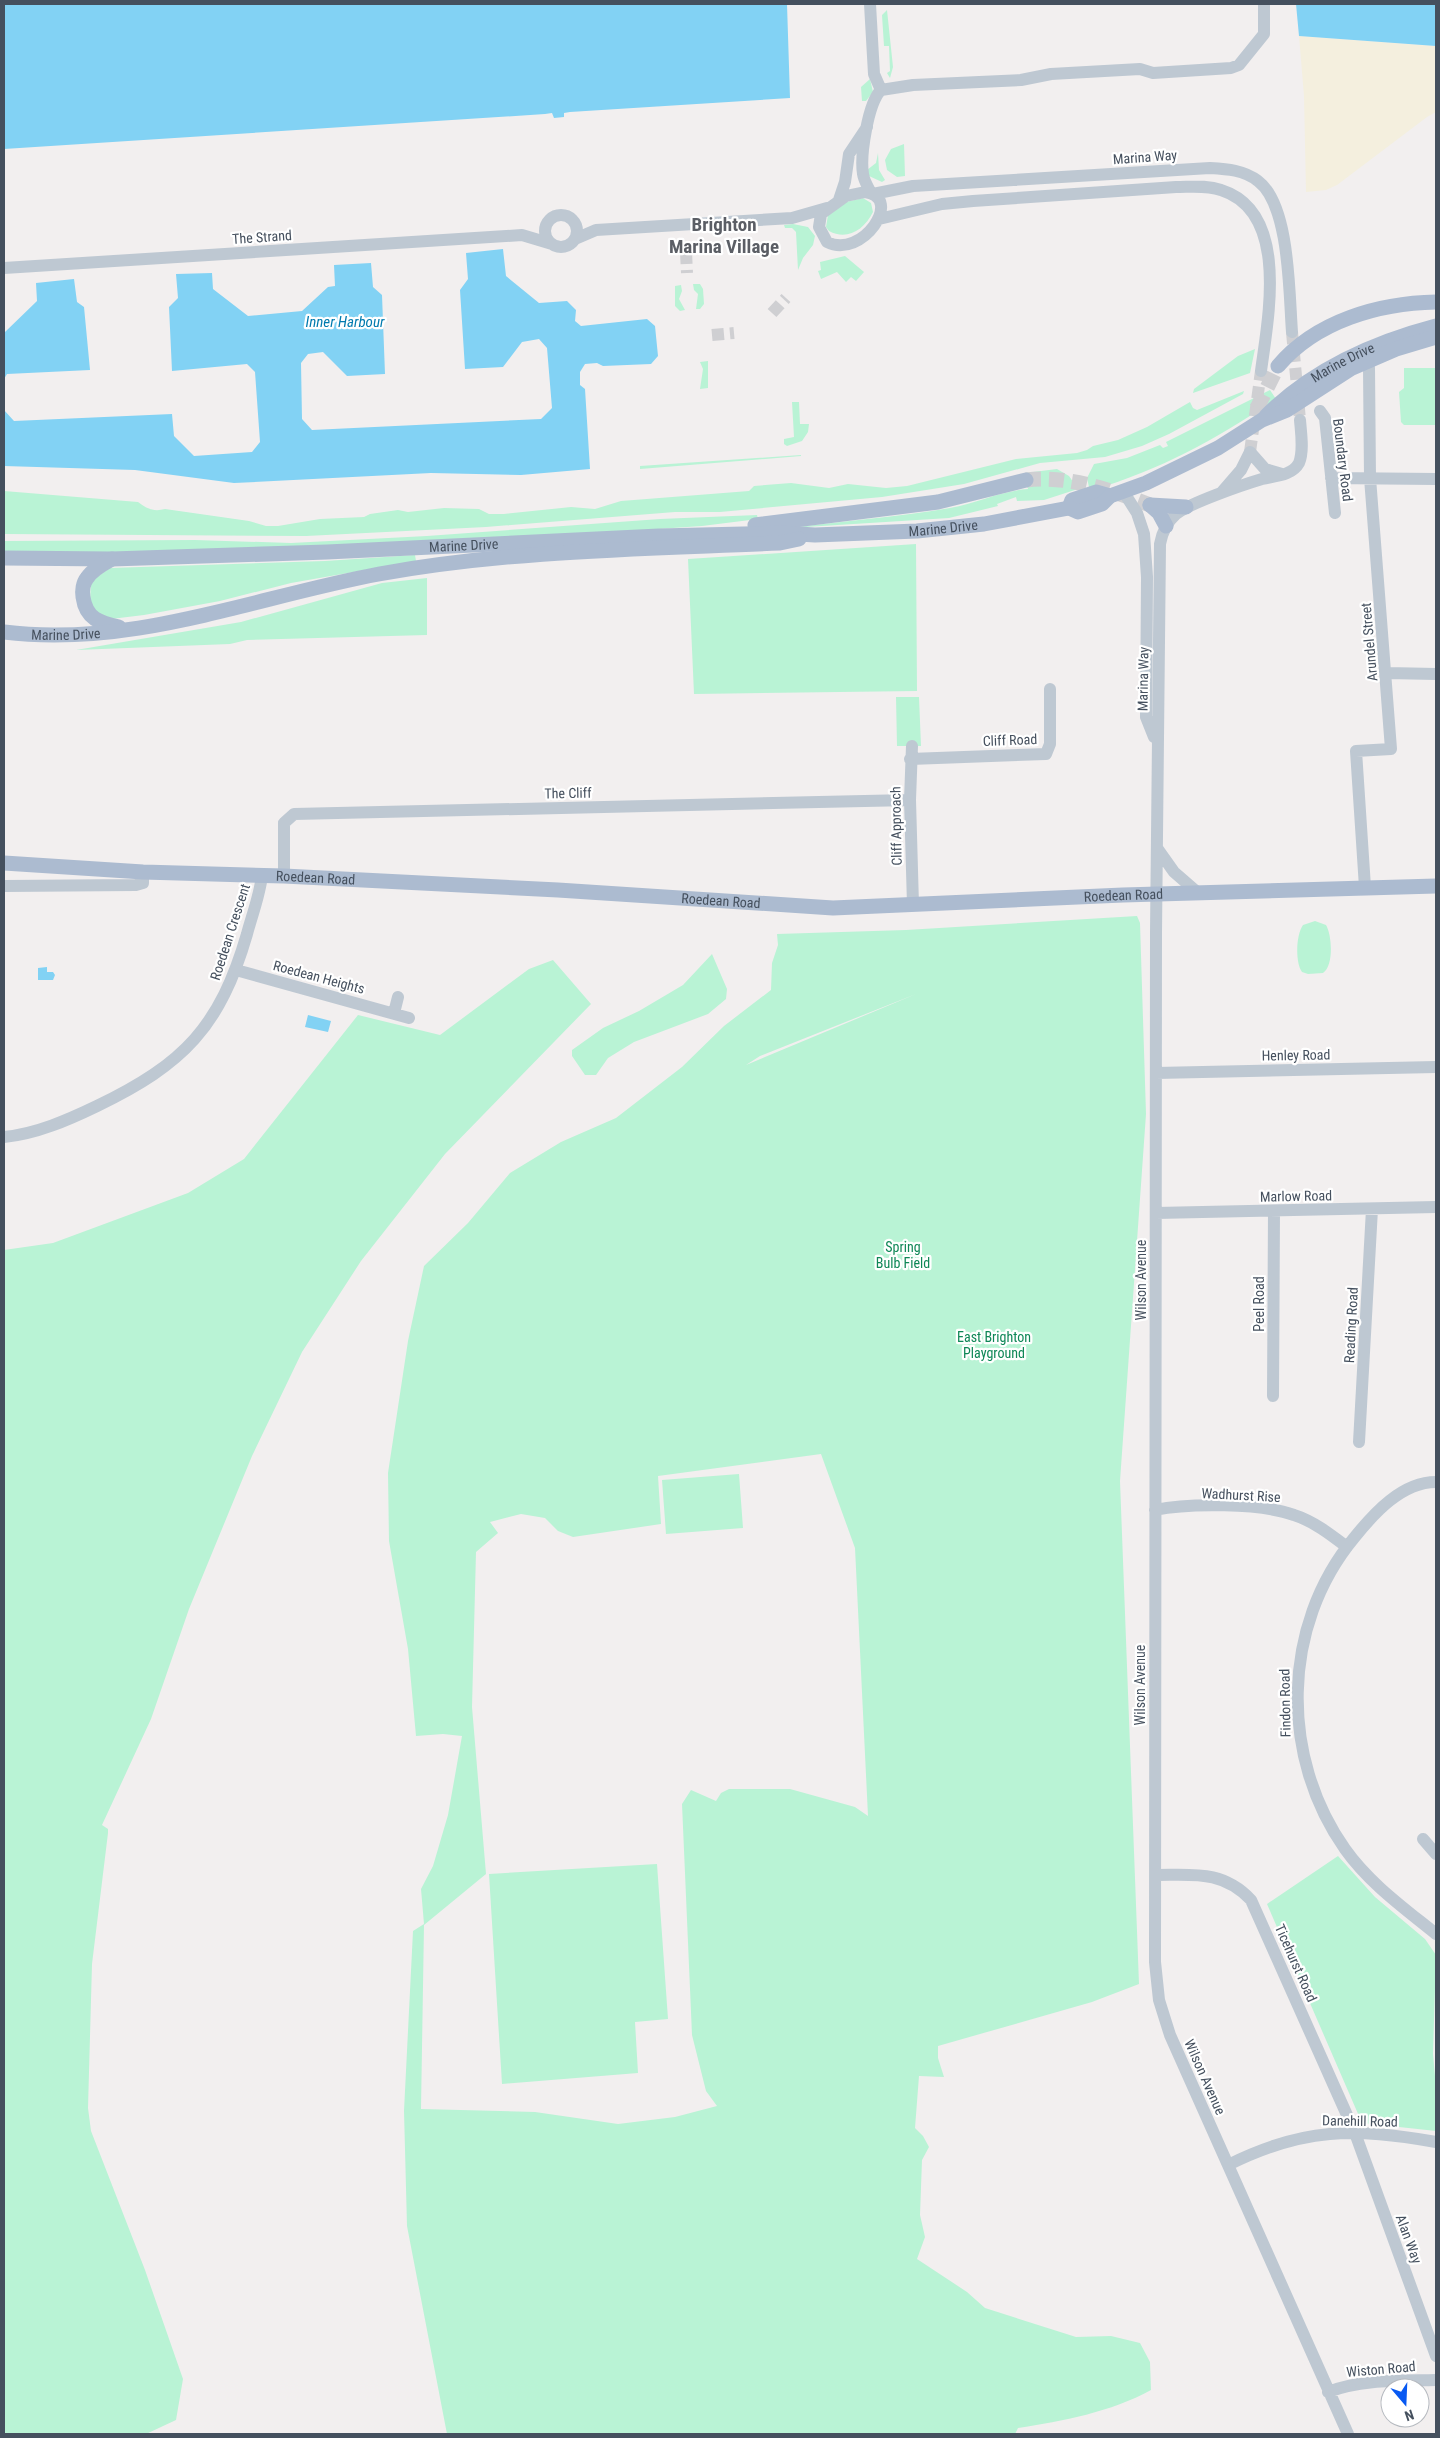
<svg xmlns="http://www.w3.org/2000/svg" width="1440" height="2438" font-family="'Roboto Condensed',sans-serif">
<rect width="100%" height="100%" fill="#f2efef"/>
<path fill="#b9f3d5" fill-rule="evenodd" d="M 887,10 L 893,67 L 890,78 L 887,73 L 890,71 L 889,46 L 884,46 L 882,15 Z
M 870,79 L 873,92 L 866,101 L 862,101 L 861,87 Z
M 904,144 L 905,176 L 897,177 L 887,170 L 885,160 L 891,149 Z
M 878,153 L 879,170 L 885,180 L 882,182 L 869,176 L 867,170 L 876,163 Z
M 863,198 L 871,203 L 873,212 C 864,230 847,241 829,231 L 826,227 L 828,215 L 842,203 Z
M 793,224 L 808,227 L 815,236 L 813,245 L 803,258 L 798,270 L 796,232 L 792,228 L 785,228 L 784,225 Z
M 845,256 L 864,272 L 856,281 L 851,277 L 846,282 L 837,272 L 821,279 L 818,271 L 821,270 L 820,262 Z
M 693,284 L 700,284 L 703,289 L 704,304 L 700,309 L 696,309 L 698,294 L 694,290 Z
M 681,285 L 682,291 L 679,299 L 685,310 L 680,311 L 675,306 L 675,286 Z
M 1255,349 L 1250,373 L 1193,393 L 1194,389 L 1238,356 Z
M 708,361 L 708,388 L 700,389 L 703,369 L 700,362 Z
M 1404,368 L 1436,368 L 1436,425 L 1404,425 L 1401,422 L 1399,392 L 1404,388 Z
M 1270,390 L 1276,399 C 1214,440 1164,468 1093,490 L 1089,487 L 1087,478 L 1094,464 L 1127,458 L 1160,445 L 1163,448 L 1168,446 L 1166,442 Z
M 1244,391 L 1243,394 L 1169,434 L 1142,446 L 1105,457 L 1040,463 L 964,484 L 882,497 L 720,512 L 675,512 L 486,527 L 306,536 L 4,534 L 4,491 L 138,502 C 147,509 154,512 165,509 L 249,521 L 266,526 L 278,526 L 320,519 L 364,517 L 370,514 L 398,510 L 408,512 L 444,508 L 479,509 L 489,514 L 504,514 L 571,507 L 595,509 L 621,501 L 749,491 L 754,486 L 791,483 L 829,488 L 848,484 L 886,488 L 907,486 L 1016,459 L 1077,453 L 1087,450 L 1093,446 L 1118,440 L 1147,427 L 1190,402 L 1193,408 L 1197,410 Z
M 792,402 L 799,402 L 800,424 L 809,424 L 808,432 L 802,441 L 787,446 L 784,444 L 784,439 L 794,437 Z
M 801,455 L 801,456 L 640,469 L 640,466 Z
M 1057,469 L 1069,476 L 1078,489 L 1044,500 L 1017,501 L 1016,497 L 997,504 L 998,506 L 949,518 L 790,528 C 843,521 897,517 950,508 C 977,503 1001,491 1028,489 L 1025,473 Z
M 757,515 L 758,519 L 702,526 L 643,530 L 207,552 L 4,553 L 4,541 L 195,540 L 291,543 L 427,536 L 660,519 Z
M 916,544 L 917,691 L 694,694 L 688,559 Z
M 415,555 L 416,561 L 291,583 L 220,601 L 144,615 L 111,619 L 99,615 L 90,603 L 91,581 L 110,568 L 325,561 Z
M 427,578 L 427,635 L 247,640 L 230,644 L 76,650 L 241,622 L 382,583 Z
M 896,697 L 919,697 L 921,746 L 897,746 Z
M 1137,916 L 1140,923 L 1146,1114 L 1120,1481 L 1139,1984 L 1092,2002 L 938,2046 L 938,2058 L 944,2077 L 919,2076 L 915,2128 L 923,2136 L 929,2147 L 922,2160 L 920,2215 L 925,2237 L 917,2259 L 967,2292 L 985,2308 L 1076,2337 L 1111,2336 L 1140,2343 L 1150,2362 L 1151,2390 C 1111,2412 1063,2421 1018,2428 L 1015,2434 L 447,2434 L 407,2226 L 404,2111 L 413,1931 L 424,1924 L 421,1889 L 433,1866 L 448,1815 L 462,1736 L 443,1734 L 416,1736 L 408,1649 L 389,1541 L 388,1473 L 408,1341 L 424,1266 L 468,1223 L 510,1173 L 561,1142 L 616,1118 L 682,1067 L 724,1026 L 771,990 L 772,963 L 778,945 L 777,934 L 906,930 ZM 916,994 L 746,1065 L 760,1056 ZM 821,1454 L 855,1548 L 868,1816 L 855,1807 L 790,1789 L 729,1789 L 721,1793 L 716,1801 L 691,1790 L 682,1804 L 692,2035 L 706,2091 L 717,2106 L 675,2117 L 618,2124 L 535,2112 L 421,2109 L 424,1925 L 486,1874 L 472,1707 L 476,1552 L 498,1533 L 490,1522 L 521,1514 L 545,1518 L 558,1531 L 573,1537 L 661,1524 L 658,1476 Z
M 1315,921 L 1326,925 C 1332,935 1334,966 1323,973 L 1308,974 L 1302,972 C 1295,962 1296,935 1303,925 Z
M 712,954 L 727,989 L 726,999 L 708,1014 L 634,1042 L 608,1058 L 596,1075 L 585,1075 L 572,1056 L 572,1050 L 603,1028 L 639,1011 L 683,985 Z
M 553,960 L 591,1004 L 445,1154 L 361,1261 L 302,1352 L 252,1456 L 189,1609 L 151,1719 L 102,1825 L 108,1829 L 108,1833 L 92,1964 L 88,2108 L 91,2131 L 145,2270 L 183,2379 L 176,2420 L 146,2434 L 4,2434 L 4,1250 L 53,1243 L 188,1193 L 244,1159 L 358,1015 L 440,1035 L 529,969 Z
M 739,1474 L 743,1528 L 666,1534 L 662,1480 Z
M 1338,1856 L 1375,1897 L 1425,1939 L 1436,1955 L 1433,2054 L 1436,2087 L 1436,2131 L 1362,2123 L 1267,1904 Z
M 657,1864 L 668,2019 L 635,2022 L 638,2073 L 502,2084 L 489,1874 Z"/>
<path fill="#f4efde" d="M 1299,36 L 1436,46 L 1436,112 L 1427,117 L 1337,185 L 1326,190 L 1306,192 L 1304,96 Z"/>
<path fill="#82d2f4" d="M 4,4 L 787,4 L 790,98 L 570,112 L 564,113 L 564,117 L 554,118 L 552,113 L 545,114 L 4,149 Z
M 1296,4 L 1436,4 L 1436,46 L 1299,36 Z
M 503,249 L 506,276 L 539,303 L 567,301 L 576,310 L 575,321 L 581,326 L 647,319 L 655,326 L 658,356 L 651,364 L 603,366 L 597,363 L 585,364 L 580,372 L 580,385 L 585,389 L 590,469 L 521,475 L 431,473 L 234,483 L 135,470 L 4,466 L 4,410 L 14,421 L 172,414 L 174,436 L 194,456 L 252,452 L 260,442 L 255,372 L 247,364 L 172,371 L 169,307 L 178,298 L 176,274 L 212,273 L 213,289 L 248,316 L 302,311 L 328,287 L 335,286 L 334,265 L 371,263 L 373,287 L 382,295 L 385,374 L 347,376 L 323,352 L 308,354 L 301,363 L 302,419 L 312,430 L 541,419 L 552,408 L 547,348 L 539,339 L 522,342 L 503,367 L 465,369 L 460,290 L 468,279 L 466,253 Z
M 74,279 L 77,302 L 84,307 L 90,370 L 7,374 L 4,379 L 4,333 L 37,301 L 36,283 Z
M 47,967 L 47,972 L 53,972 L 55,975 L 53,980 L 38,980 L 38,968 Z
M 308,1015 L 331,1021 L 328,1032 L 305,1027 Z"/>
<g fill="none" stroke-linecap="round" stroke-linejoin="round">
<path stroke="#cfcfd2" stroke-width="12" stroke-dasharray="12 6" stroke-linecap="butt" d="M 686,252 L 687,273
M 772,313 L 786,298
M 1292,332 L 1300,420
M 712,335 L 734,333
M 1250,452 L 1261,371"/>
<path stroke="#cfcfd2" stroke-width="15" stroke-dasharray="15 8" stroke-linecap="butt" d="M 1257,408 L 1278,366
M 1026,480 C 1067,475 1112,490 1150,505"/>
<path stroke="#bec8d2" stroke-width="12" d="M 870,4 L 874,74 L 881,90
M 865,192 C 905,197 862,260 827,242 L 819,227 L 821,214 L 846,196 Z
M 871,193 C 868,187 864,181 863,174 C 860,155 868,103 881,90 L 913,85 L 1021,80 L 1051,74 L 1140,69 L 1153,73 L 1231,68 L 1239,65 L 1264,34 L 1264,4
M 873,194 L 913,186 L 1210,168 C 1227,169 1244,170 1258,181 C 1290,205 1289,294 1292,332
M 839,200 L 845,182 L 849,154 L 867,127
M545 231a16 16 0 1 1 32 0a16 16 0 1 1-32 0Z
M 879,219 L 942,204 L 973,201 L 1176,187 C 1191,187 1207,185 1221,190 C 1290,212 1268,318 1261,371
M 575,239 L 596,230 L 792,218 L 827,208
M 4,268 L 522,235 L 552,244
M 1320,411 L 1325,418 L 1335,513
M 1300,420 C 1301,433 1304,451 1299,463 C 1292,476 1274,476 1262,479 C 1242,485 1190,503 1176,514 C 1167,522 1162,533 1160,544 L 1156,933 L 1155,1962 L 1159,2000 L 1170,2035 L 1348,2434
M 1331,478 L 1436,479
M 1123,491 L 1137,513 L 1144,534 L 1147,577 L 1146,717 L 1154,737
M 1222,492 L 1241,470 L 1250,452 L 1265,469 L 1282,474
M 1387,673 L 1436,674
M 912,746 L 910,800 L 913,905
M 910,759 L 1046,754 L 1050,744 L 1050,689
M 1157,848 L 1174,872 L 1197,892
M 284,876 L 284,823 L 294,814 L 910,800
M 4,886 L 136,885 L 143,883 L 143,872
M 1365,887 L 1356,751 L 1391,749 L 1370,478 L 1369,368 L 1367,361
M 236,970 L 409,1018
M 394,1013 L 398,997
M 1156,1073 L 1436,1067
M 4,1137 C 36,1134 68,1120 97,1106 C 184,1064 220,1027 247,934 C 252,915 260,895 262,875
M 1156,1213 L 1436,1207
M 1273,1396 L 1274,1211
M 1359,1442 L 1372,1209
M 1436,1482 C 1402,1482 1374,1513 1354,1538 C 1281,1626 1280,1757 1345,1849 C 1369,1883 1404,1908 1436,1934
M 1155,1510 C 1188,1503 1261,1503 1294,1515 C 1313,1521 1330,1534 1347,1547
M 1423,1839 L 1436,1854
M 1156,1875 C 1193,1875 1223,1870 1251,1900 L 1355,2133 L 1436,2356
M 1228,2165 C 1304,2127 1354,2128 1436,2142
M 1328,2392 C 1362,2379 1401,2381 1436,2380"/>
<g stroke="#acbbd0" stroke-width="15">
<path d="M 1278,366 C 1316,321 1379,303 1436,302"/>
<path id="s1" d="M 1266,416 C 1312,370 1375,342 1436,326"/>
<path d="M 1150,505 L 1186,507"/>
<path d="M 1150,505 L 1159,513 L 1166,526"/>
<path d="M 1069,508 L 1072,500 L 1096,492 L 1110,496"/>
<path d="M 755,525 L 938,502 L 1026,480"/>
<path id="s2" d="M 4,558 L 112,559 L 327,552 L 659,536 L 782,533 L 815,535 L 917,531 L 984,524 L 1069,508 L 1078,512 L 1102,504 L 1110,496 L 1146,483 L 1218,448 L 1262,420 L 1287,410 L 1352,368 L 1396,349 L 1436,337"/>
<path d="M 112,559 C 103,564 93,569 87,578 C 83,583 82,591 83,597 C 86,619 100,623 119,627"/>
<path id="s3" d="M 4,632 C 133,648 255,597 379,574 C 511,550 647,549 780,543 L 799,539"/>
<path id="s4" d="M 4,863 L 143,872 L 284,876 L 558,890 L 833,908 L 1123,895 L 1436,886"/>
</g>
</g>
<g text-anchor="middle" dominant-baseline="central" stroke-width="4.5" stroke-linejoin="round" paint-order="stroke">
<g font-size="14" fill="#45505e" stroke="#fff">
<text transform="translate(1145 157) rotate(-4)">Marina Way</text>
<text transform="translate(262 237) rotate(-4)">The Strand</text>
<text stroke="none"><textPath href="#s1" startOffset="94">Marine Drive</textPath></text>
<text transform="translate(1343 460) rotate(83)">Boundary Road</text>
<text stroke="none"><textPath href="#s2" startOffset="940">Marine Drive</textPath></text>
<text stroke="none"><textPath href="#s2" startOffset="460">Marine Drive</textPath></text>
<text stroke="none"><textPath href="#s3" startOffset="62">Marine Drive</textPath></text>
<text transform="translate(1369 642) rotate(-95)">Arundel Street</text>
<text transform="translate(1143 679) rotate(-89)">Marina Way</text>
<text transform="translate(1010 740) rotate(-2)">Cliff Road</text>
<text transform="translate(568 793) rotate(-1)">The Cliff</text>
<text transform="translate(896 826) rotate(-91)">Cliff Approach</text>
<text stroke="none"><textPath href="#s4" startOffset="312">Roedean Road</textPath></text>
<text stroke="none"><textPath href="#s4" startOffset="1121">Roedean Road</textPath></text>
<text stroke="none"><textPath href="#s4" startOffset="718">Roedean Road</textPath></text>
<text transform="translate(230 932) rotate(-72)">Roedean Crescent</text>
<text transform="translate(319 977) rotate(15)">Roedean Heights</text>
<text transform="translate(1296 1055) rotate(-1)">Henley Road</text>
<text transform="translate(1296 1196) rotate(-1)">Marlow Road</text>
<text transform="translate(1141 1280) rotate(-90)">Wilson Avenue</text>
<text transform="translate(1259 1304) rotate(-90)">Peel Road</text>
<text transform="translate(1351 1325) rotate(-87)">Reading Road</text>
<text transform="translate(1241 1495) rotate(3)">Wadhurst Rise</text>
<text transform="translate(1140 1685) rotate(-90)">Wilson Avenue</text>
<text transform="translate(1285 1703) rotate(-91)">Findon Road</text>
<text transform="translate(1296 1963) rotate(66)">Ticehurst Road</text>
<text transform="translate(1205 2077) rotate(66)">Wilson Avenue</text>
<text transform="translate(1360 2121) rotate(1)">Danehill Road</text>
<text transform="translate(1409 2239) rotate(70)">Alan Way</text>
<text transform="translate(1381 2369) rotate(-5)">Wiston Road</text>
</g>
<g font-size="14" fill="#0e8756" stroke="#fff">
<text x="903" y="1247">Spring<tspan x="903" dy="16">Bulb Field</tspan></text>
<text x="994" y="1337">East Brighton<tspan x="994" dy="16">Playground</tspan></text>
</g>
<g font-size="15" font-style="italic" fill="#017aae" stroke="#fff">
<text x="345" y="322">Inner Harbour</text>
</g>
<g font-size="19" font-weight="bold" fill="#5b5e65" stroke="#fff">
<text x="724" y="224">Brighton<tspan x="724" dy="22">Marina Village</tspan></text>
</g>
</g>
<rect width="1440" height="2438" fill="none" stroke="#45505e" stroke-width="10"/>
<g transform="translate(1405 2403) rotate(161)"><circle r="24" fill="#ffffff" stroke="#b5b9bf"/>
<path d="M0-4L9 19L0 12L-9 19Z" fill="#0859f2"/>
<text y="-8" font-size="14" font-weight="bold" text-anchor="middle" fill="#45505e">N</text>
</g>
</svg>
